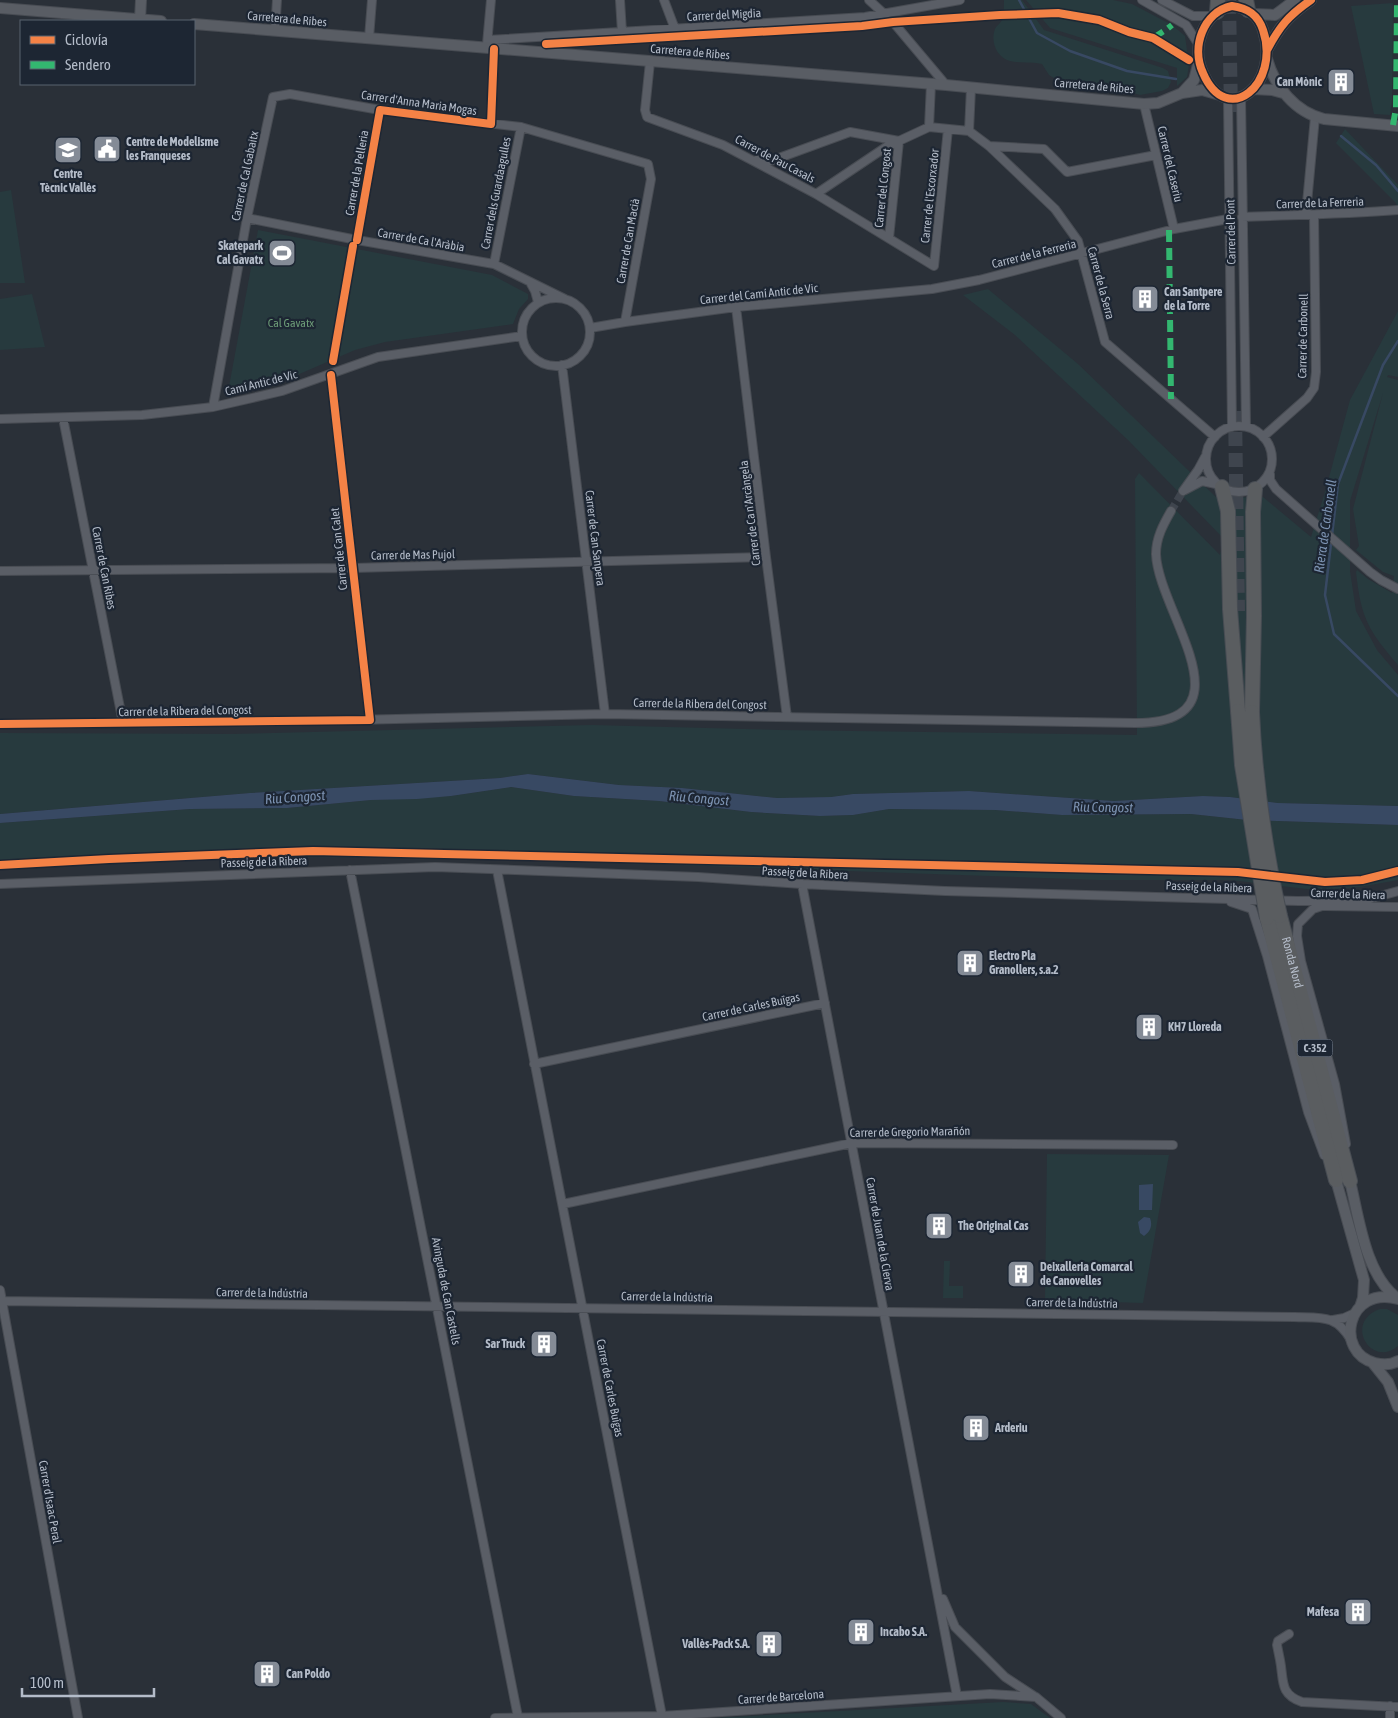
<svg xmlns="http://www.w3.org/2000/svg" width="1398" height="1718" font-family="'Asap Condensed',sans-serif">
<rect width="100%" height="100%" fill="#2a3038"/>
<path fill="#273a3e" d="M 1004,0 L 1022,0 L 1044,30 L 1163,68 L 1168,71 L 1171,82 L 1168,88 L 1162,91 L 1140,95 L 1107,85 L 1054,78 L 1049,75 L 1042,64 C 1031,61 1021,64 1010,61 C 997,58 990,42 995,29 C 997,25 1001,23 1002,20 C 1004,14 1004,6 1004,0 Z
M 1026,0 L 1113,0 L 1132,4 L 1172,25 L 1185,36 L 1189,65 L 1187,77 L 1177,86 L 1177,68 L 1050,28 Z
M 1393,3 L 1392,100 L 1390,115 L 1374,114 L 1351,6 Z
M 1345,129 L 1398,185 L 1398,213 L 1396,203 L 1336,143 Z
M 11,190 L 25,283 L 0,283 L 0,192 Z
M 258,230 L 492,275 L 528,294 L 528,299 L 519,309 L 513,324 L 385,342 L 355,350 L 297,375 L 228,392 Z
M 988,289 L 1078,364 L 1217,498 L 1263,497 L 1311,537 L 1325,492 L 1350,400 L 1398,311 L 1398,377 L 1388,375 L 1387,377 L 1398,380 L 1398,665 C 1368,630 1361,618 1356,572 L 1357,570 L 1368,579 L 1392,593 L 1394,576 L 1383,572 L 1356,550 L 1359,546 L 1353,509 L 1383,393 L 1350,501 L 1350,571 L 1356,611 L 1377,650 L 1398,675 L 1398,806 L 1278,803 L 1230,797 L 1203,796 L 1114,801 L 969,791 L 853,794 L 831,797 L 777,798 L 682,788 L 619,785 L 528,774 L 500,778 L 250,793 L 0,814 L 0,733 L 232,734 L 592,725 L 780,730 L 1137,735 L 1135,479 L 1139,473 L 1220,555 L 1224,539 L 1128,440 L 1015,335 L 963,295 Z
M 32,294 L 45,347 L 0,350 L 0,299 Z
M 511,787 L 574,796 L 659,801 L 751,812 L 820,816 L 853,815 L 889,809 L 995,810 L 1062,815 L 1191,814 L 1247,820 L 1398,825 L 1398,880 L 1360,887 L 1315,890 L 1231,880 L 1100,880 L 480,858 L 268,857 L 0,869 L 0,823 L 190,809 L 287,808 L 371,800 L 451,796 Z
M 1047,1154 L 1169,1155 L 1143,1303 L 1045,1300 Z
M 944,1261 L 950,1261 L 949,1286 L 963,1286 L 963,1298 L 943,1298 Z
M 1380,1309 L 1387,1309 L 1398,1315 L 1398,1346 C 1371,1369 1343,1322 1380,1309 Z
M 1003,1702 L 1031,1704 L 1050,1718 L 713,1718 Z"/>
<path fill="#384963" d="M 528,774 L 619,785 L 682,788 L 777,798 L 831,797 L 853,794 L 969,791 L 1114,801 L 1203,796 L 1230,797 L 1278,803 L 1398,806 L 1398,825 L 1247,820 L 1191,814 L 1062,815 L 995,810 L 889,809 L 853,815 L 820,816 L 751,812 L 659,801 L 574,796 L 511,787 L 451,796 L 417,799 L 371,800 L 287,808 L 190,809 L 0,823 L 0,814 L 250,793 L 500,778 Z
M 1153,1184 L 1152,1210 L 1139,1210 L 1139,1185 Z
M 1144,1217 L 1150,1218 C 1153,1226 1150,1232 1144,1236 L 1140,1233 L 1138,1222 Z"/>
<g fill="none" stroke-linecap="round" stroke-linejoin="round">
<path stroke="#384963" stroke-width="2.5" d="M 1019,0 L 1037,33 L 1070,51 L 1127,71 L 1176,79
M 1341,136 L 1376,165 L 1398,191
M 1398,341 L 1383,365 L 1338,484 L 1325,595 L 1334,634 L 1398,696"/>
<path stroke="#3f454e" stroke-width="8" stroke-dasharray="8 4" stroke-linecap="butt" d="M 1171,511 L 1183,491"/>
<path stroke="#3f454e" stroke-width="14" stroke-dasharray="14 7" stroke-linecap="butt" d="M 1229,0 L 1231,112
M 1235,411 L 1238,611"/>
<defs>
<path id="street" d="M 620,0 L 622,32
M 664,0 L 675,29
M 869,0 L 893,22 L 946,85
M 1142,0 L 1186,25 L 1199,45
M 1162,0 L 1193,16 L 1211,16
M 275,31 L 277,0
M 369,38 L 372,0
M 488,40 L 865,17 L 960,0
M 487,44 L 491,0
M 650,62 L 645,110 L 647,117 L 723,145 L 816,194 L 934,266 L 948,129
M 931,84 L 929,127 L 969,131 L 989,146 L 1055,209 L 1078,241 L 1105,342 L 1215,437
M 1241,97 L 1246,426
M 1228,98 L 1232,427
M 1144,104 L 1174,229
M 491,124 L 494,49
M 969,131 L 971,88
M 989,146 L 1044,149 L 1067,172 L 1156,155
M 757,160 L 768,162 L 850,132 L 899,141
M 816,194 L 886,147 L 929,127
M 1306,214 L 1315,117
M 1242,217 C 1294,215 1346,214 1398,210
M 247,218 L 357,240 L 494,264 L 565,299
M 889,238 L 899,141
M 357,240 L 380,110
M 494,264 L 521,127
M 530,282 L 535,291 L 538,302
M522 332a34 34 0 1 1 68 0a34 34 0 1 1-68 0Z
M 736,307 L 766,557 L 787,717
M 590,328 L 625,322 L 736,307 L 932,289 L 979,280 L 1174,229 L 1228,219
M 562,365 L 605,714
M 331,375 L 370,720
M 213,407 L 247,218 L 273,97 L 290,94 L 380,110 L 521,127 L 648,164 L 651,179 L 625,322
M 63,418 L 123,723
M 0,419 L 142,415 L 213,407 L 282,391 L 378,357 L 522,336
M1206 459a33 33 0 1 1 66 0a33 33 0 1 1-66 0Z
M 1263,437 L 1307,398 L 1314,388 L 1316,372 L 1314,215
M 1270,474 L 1270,480 L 1276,489 L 1370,572 L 1381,580 L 1398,589
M 1185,490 L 1202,481 L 1216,484
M 1183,491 L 1198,470 L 1205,457
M 0,571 L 353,568 L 766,557
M 0,724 L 312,721 L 605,714 L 1135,723 C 1255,723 1158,612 1156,554 C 1156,538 1163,525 1171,511
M 350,870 L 518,1717
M 497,870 L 662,1716
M 0,884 L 435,867 L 698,877 L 802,884 L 945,891 L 1298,901 L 1366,900 L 1398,891
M 802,884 L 957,1696
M 1231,902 L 1252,909 L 1267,956 L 1308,1112 L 1324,1155
M 1331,903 L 1313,909 L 1298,924 L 1297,936 L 1301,961 L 1335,1084 L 1346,1144
M 1325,906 L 1398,907
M 534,1064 L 825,1003
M 563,1204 L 852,1143 L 1173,1145
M 0,1290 L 78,1718
M 0,1301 L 1294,1317 C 1321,1318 1336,1314 1351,1340
M 1333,1320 L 1344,1318 L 1355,1313
M 943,1599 L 955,1627 L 1005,1677 L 1034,1696
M 1289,1634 L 1278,1641 L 1277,1645 C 1278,1650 1279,1655 1280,1660 C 1284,1680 1279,1694 1302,1702 L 1398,1707
M 495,1718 L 662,1716 L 990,1694 L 1036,1697 L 1061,1718
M 1390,1718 L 1390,1706"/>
<path id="secondary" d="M 1232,6 C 1248,8 1258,15 1263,30 C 1281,84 1227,129 1203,73 C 1191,47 1203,12 1232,6 Z
M 0,8 L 161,21
M 1253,14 L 1275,15 L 1295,0
M 140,20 L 141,0
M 194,24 L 946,85 L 1144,104 L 1158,103 L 1182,93 L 1202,90 L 1220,95
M 1267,50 C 1280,26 1288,16 1311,0
M 1267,59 C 1275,87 1295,112 1324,119 L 1398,126
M 1253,89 L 1272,90 L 1283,93
M 1182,93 L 1194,80 L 1199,61
M 1336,1180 L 1364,1280 L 1363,1298 L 1360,1307
M 1350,1181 C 1359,1218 1365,1274 1397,1298
M 1398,1299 C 1346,1285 1334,1353 1375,1363 C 1383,1365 1391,1365 1398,1361
M 1372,1362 L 1388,1382 L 1398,1407"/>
<g id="highway">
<path d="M 1246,0 L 1248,10"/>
<path d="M 1217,12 L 1218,0"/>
<path d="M 1222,487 L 1228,511 L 1230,609 L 1238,711"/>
<path d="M 1252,712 L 1254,616 L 1253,512 L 1255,489"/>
<path id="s1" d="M 1280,916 L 1350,1181"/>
<path d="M 1267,918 L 1336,1180"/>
</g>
</defs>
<use href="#street" stroke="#484c53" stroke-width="10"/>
<use href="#secondary" stroke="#484c53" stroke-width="12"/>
<use href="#highway" stroke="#474c53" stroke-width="16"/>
<use href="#street" stroke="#5a5e66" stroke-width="8"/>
<use href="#secondary" stroke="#595d64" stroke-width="10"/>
<use href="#highway" stroke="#5a5d60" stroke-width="14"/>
<defs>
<path id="highway-bridge" d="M 1238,711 L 1242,765 L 1267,918
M 1252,712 C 1255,781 1265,849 1280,916"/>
</defs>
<use href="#highway-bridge" stroke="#474c53" stroke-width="16" stroke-linecap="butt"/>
<use href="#highway-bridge" stroke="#5a5d60" stroke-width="14"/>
<path stroke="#33b770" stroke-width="6" stroke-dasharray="12 6" stroke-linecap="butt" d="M 1153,38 L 1167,29 L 1172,25
M 1393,125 L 1396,108 L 1397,0
M 1169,230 L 1171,399"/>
<defs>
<path id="cycleway" d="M 1232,6 C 1248,8 1258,15 1263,30 C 1281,84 1227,129 1203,73 C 1191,47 1203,12 1232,6 Z
M 546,44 L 862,26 L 893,22 L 1000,15 L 1058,13 L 1099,20 L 1129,32 L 1153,38 L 1189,60
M 1267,50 C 1280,26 1288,16 1311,0
M 357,240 L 380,110 L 491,124 L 494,49
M 333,361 L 353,246
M 0,724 L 370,720 L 331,375
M 0,865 L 109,859 L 313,851 L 1238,872 L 1325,882 L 1362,880 L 1398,871"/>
</defs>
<use href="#cycleway" stroke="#1d2633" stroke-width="11"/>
<use href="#cycleway" stroke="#f48246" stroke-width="8"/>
</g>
<defs>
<symbol id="building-square" viewBox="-11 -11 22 22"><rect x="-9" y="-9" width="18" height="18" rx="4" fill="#848b96" stroke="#1d2633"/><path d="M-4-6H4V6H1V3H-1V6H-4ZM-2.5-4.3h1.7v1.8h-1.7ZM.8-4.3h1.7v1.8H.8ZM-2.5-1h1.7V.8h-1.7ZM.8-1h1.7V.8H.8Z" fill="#fff"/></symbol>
<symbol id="civic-square" viewBox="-11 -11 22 22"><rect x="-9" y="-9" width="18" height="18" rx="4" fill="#848b96" stroke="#1d2633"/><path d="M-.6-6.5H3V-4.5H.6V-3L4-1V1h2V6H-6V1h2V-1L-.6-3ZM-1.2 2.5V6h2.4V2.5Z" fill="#fff"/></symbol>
<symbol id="school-square" viewBox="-11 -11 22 22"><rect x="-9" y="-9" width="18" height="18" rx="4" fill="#848b96" stroke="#1d2633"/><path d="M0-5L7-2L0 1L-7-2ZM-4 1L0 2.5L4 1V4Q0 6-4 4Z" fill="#fff"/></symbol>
<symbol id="stadium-square" viewBox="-11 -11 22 22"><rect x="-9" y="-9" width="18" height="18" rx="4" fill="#848b96" stroke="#1d2633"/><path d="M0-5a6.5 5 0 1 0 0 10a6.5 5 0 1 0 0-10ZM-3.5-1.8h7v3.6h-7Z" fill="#fff"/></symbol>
</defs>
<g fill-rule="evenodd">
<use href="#building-square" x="1325" y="66" width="32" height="32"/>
<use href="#civic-square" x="91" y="133" width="32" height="32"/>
<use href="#school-square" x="52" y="134" width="32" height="32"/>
<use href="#stadium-square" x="266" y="237" width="32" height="32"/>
<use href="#building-square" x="1129" y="283" width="32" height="32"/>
<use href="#building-square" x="954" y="947" width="32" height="32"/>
<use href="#building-square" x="1133" y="1011" width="32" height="32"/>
<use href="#building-square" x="923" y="1210" width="32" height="32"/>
<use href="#building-square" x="1005" y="1258" width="32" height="32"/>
<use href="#building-square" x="528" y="1328" width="32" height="32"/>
<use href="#building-square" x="960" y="1412" width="32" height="32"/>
<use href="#building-square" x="1342" y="1596" width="32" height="32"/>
<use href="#building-square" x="845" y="1616" width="32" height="32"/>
<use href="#building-square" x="753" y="1628" width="32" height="32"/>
<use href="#building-square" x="251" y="1658" width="32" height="32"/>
</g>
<g text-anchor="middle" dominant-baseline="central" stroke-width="4.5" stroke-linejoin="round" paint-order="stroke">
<rect fill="#1d2633" stroke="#878f9c" stroke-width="1" x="1297.5" y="1039.5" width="35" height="17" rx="4"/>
<g font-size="11" font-weight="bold" fill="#b4bcc9">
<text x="1315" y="1048">C-352</text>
</g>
<g font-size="12" fill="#b4bcc9" stroke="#1d2633">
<text transform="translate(724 15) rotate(-3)">Carrer del Migdia</text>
<text transform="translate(287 19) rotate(5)">Carretera de Ribes</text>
<text transform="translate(690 52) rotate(5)">Carretera de Ribes</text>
<text transform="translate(1094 86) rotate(5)">Carretera de Ribes</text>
<text transform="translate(419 103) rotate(8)">Carrer d'Anna Maria Mogas</text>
<text transform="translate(775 159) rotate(28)">Carrer de Pau Casals</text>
<text transform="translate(1170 164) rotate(77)">Carrer del Caseriu</text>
<text transform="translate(357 173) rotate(-80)">Carrer de la Pelleria</text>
<text transform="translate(245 176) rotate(-78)">Carrer de Cal Gabaitx</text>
<text transform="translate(883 188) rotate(-84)">Carrer del Congost</text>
<text transform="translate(496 193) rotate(-79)">Carrer dels Guardaagulles</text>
<text transform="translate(930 196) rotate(-84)">Carrer de l'Escorxador</text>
<text transform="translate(1320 203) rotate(-2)">Carrer de La Ferreria</text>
<text transform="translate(1231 232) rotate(-91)">Carrer del Pont</text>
<text transform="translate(421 240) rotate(10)">Carrer de Ca l'Aràbia</text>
<text transform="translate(628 241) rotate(-80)">Carrer de Can Macià</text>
<text transform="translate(1034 254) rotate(-14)">Carrer de la Ferreria</text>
<text transform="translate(1101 283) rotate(75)">Carrer de la Serra</text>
<text transform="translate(759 294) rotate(-6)">Carrer del Camí Antic de Vic</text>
<text transform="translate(1303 336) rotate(-89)">Carrer de Carbonell</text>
<text transform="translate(261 383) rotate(-14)">Camí Antic de Vic</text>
<text transform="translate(750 513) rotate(-97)">Carrer de Ca n'Arcàngela</text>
<text transform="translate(595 538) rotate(83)">Carrer de Can Sanpera</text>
<text transform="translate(339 549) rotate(-96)">Carrer de Can Calet</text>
<text transform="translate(413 555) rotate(-1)">Carrer de Mas Pujol</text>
<text transform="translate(104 568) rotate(79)">Carrer de Can Ribes</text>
<text transform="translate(700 704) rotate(1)">Carrer de la Ribera del Congost</text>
<text transform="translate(185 711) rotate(-1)">Carrer de la Ribera del Congost</text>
<text transform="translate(264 862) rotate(-2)">Passeig de la Ribera</text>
<text transform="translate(805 873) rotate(3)">Passeig de la Ribera</text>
<text transform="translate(1209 887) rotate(2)">Passeig de la Ribera</text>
<text transform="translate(1348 894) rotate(2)">Carrer de la Riera</text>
<text stroke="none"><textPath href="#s1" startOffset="48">Ronda Nord</textPath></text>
<text transform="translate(751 1007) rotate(-12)">Carrer de Carles Buïgas</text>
<text transform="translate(910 1132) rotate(-1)">Carrer de Gregorio Marañón</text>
<text transform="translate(880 1234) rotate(80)">Carrer de Juan de la Cierva</text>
<text transform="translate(446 1291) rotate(79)">Avinguda de Can Castells</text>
<text transform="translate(262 1293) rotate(1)">Carrer de la Indústria</text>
<text transform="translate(667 1297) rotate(1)">Carrer de la Indústria</text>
<text transform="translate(1072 1303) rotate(1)">Carrer de la Indústria</text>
<text transform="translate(610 1388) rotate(79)">Carrer de Carles Buïgas</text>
<text transform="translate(50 1502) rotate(80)">Carrer d'Isaac Peral</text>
<text transform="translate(781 1697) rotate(-4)">Carrer de Barcelona</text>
</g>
<g font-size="12" font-weight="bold" fill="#b4bcc9" stroke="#1d2633" text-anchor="start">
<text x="1322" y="82" text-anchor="end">Can Mònic</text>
<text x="126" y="142">Centre de Modelisme<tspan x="126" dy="14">les Franqueses</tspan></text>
<text x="68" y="174" text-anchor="middle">Centre<tspan x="68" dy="14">Tècnic Vallès</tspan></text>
<text x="263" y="246" text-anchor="end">Skatepark<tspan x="263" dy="14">Cal Gavatx</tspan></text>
<text x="1164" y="292">Can Santpere<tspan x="1164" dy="14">de la Torre</tspan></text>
<text x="989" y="956">Electro Pla<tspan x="989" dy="14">Granollers, s.a.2</tspan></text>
<text x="1168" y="1027">KH7 Lloreda</text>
<text x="958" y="1226">The Original Cas</text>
<text x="1040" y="1267">Deixalleria Comarcal<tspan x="1040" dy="14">de Canovelles</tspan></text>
<text x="525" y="1344" text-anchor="end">Sar Truck</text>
<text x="995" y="1428">Arderiu</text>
<text x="1339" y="1612" text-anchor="end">Mafesa</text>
<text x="880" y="1632">Incabo S.A.</text>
<text x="750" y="1644" text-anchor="end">Vallès-Pack S.A.</text>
<text x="286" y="1674">Can Poldo</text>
</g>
<g font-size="12" fill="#6b9a76" stroke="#1d2633">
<text x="291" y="323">Cal Gavatx</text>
</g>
<g font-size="14" font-style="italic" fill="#7c92b1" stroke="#1d2633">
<text transform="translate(1325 526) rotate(-82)">Riera de Carbonell</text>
<text transform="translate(295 797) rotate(-4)">Riu Congost</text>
<text transform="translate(699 798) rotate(5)">Riu Congost</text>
<text transform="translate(1103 807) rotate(1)">Riu Congost</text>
</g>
</g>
<rect x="20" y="20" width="175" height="65" fill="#1d2633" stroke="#59626f"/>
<rect x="30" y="36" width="25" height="8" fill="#f48246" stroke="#59626f"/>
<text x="65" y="45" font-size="15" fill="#b4bcc9">Ciclovía</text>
<rect x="30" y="61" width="25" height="8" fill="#33b770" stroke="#59626f"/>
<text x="65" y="70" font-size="15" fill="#b4bcc9">Sendero</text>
<path d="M22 1688v8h132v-8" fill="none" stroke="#b4bcc9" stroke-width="2.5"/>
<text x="30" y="1688" font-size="15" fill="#b4bcc9" stroke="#1d2633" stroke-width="4" paint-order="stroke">100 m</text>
</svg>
